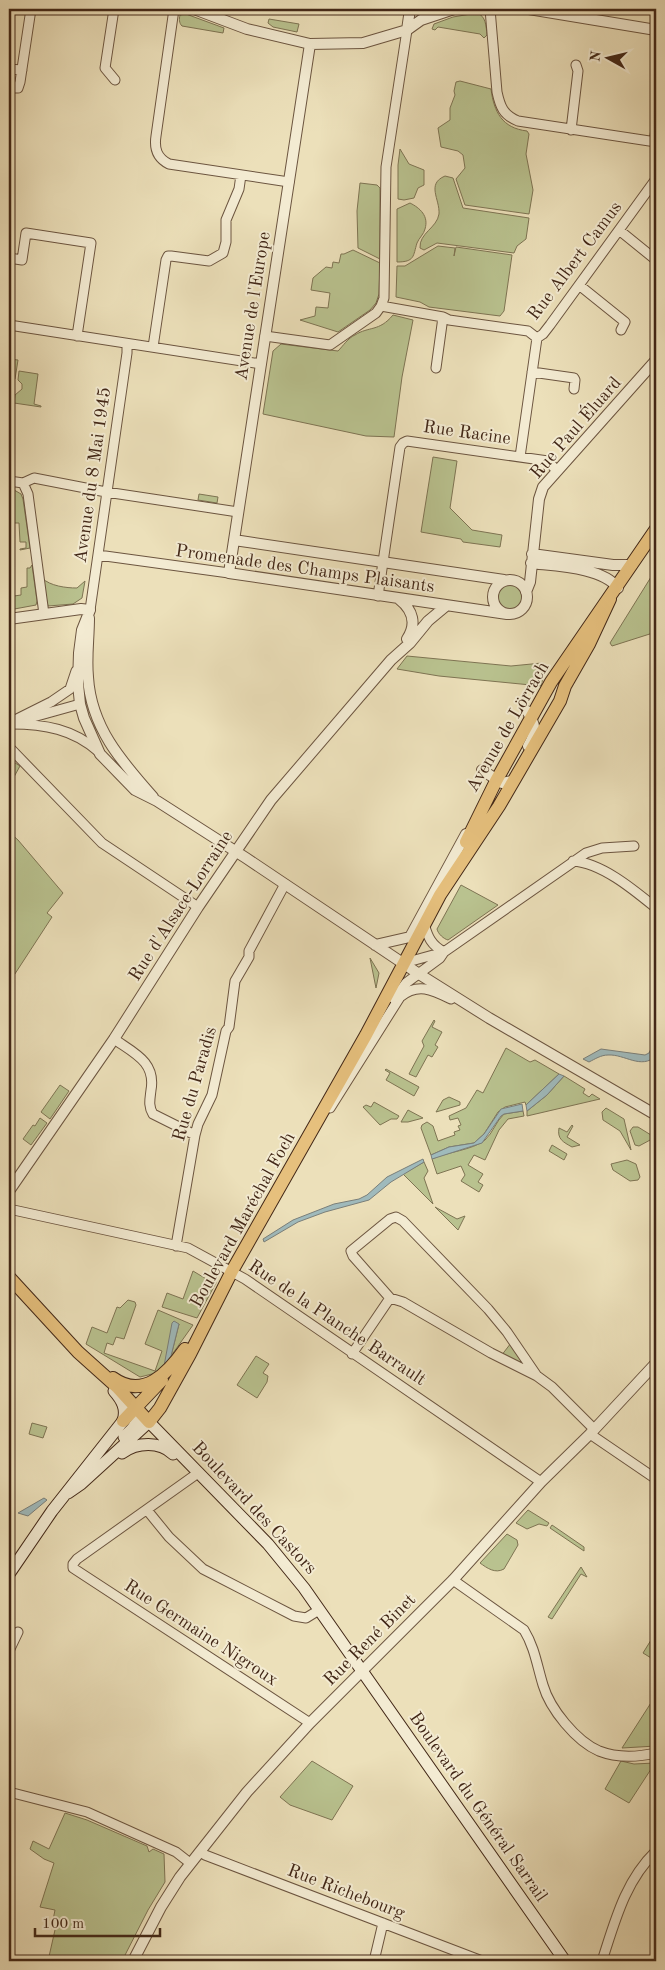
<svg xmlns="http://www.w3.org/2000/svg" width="665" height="1970" font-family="'Old Standard TT',serif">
<rect width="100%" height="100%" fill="#ece0ba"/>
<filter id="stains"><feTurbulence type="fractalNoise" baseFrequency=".004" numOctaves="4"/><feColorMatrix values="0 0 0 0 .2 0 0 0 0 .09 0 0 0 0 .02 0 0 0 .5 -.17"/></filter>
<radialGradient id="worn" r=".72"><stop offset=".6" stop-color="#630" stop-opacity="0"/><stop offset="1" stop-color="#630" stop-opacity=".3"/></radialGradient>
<path fill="#b9c28f" stroke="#7e7453" d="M 477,13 C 486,16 486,26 487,35 L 484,38 L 480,34 L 438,27 L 435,30 L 432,29 L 434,24 L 453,17 Z
M 186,14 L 224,28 L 223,33 L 182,26 C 179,23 179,19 180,15 Z
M 269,19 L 299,24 L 297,32 L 273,27 L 268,23 Z
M 460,81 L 491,89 C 494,112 502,128 527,131 L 529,134 L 526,154 L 533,190 L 529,214 L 465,205 L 456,179 L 465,168 L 463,155 L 458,151 L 441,147 L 438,128 L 450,120 L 450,108 L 455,95 L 454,91 L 456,82 Z
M 400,149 L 409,164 L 424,170 L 424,185 L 418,188 L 414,198 L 404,200 L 398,199 L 398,165 Z
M 445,176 L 453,178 L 463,208 L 529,218 L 526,239 L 517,246 L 514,253 L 437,243 L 424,250 L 420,248 C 419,233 437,228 439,214 C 440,199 426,184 445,176 Z
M 360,183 L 377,185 L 380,188 L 380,259 L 358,248 L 357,211 Z
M 410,203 C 420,208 429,216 425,229 C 424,234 419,238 417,243 C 413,256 415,262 397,262 L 397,209 Z
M 438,246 L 455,248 L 454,256 L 456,247 L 512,255 L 504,311 L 500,316 L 429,307 L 420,302 L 396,297 L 397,266 L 405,266 Z
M 353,250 L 380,263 L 379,294 L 376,303 L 370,310 L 338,332 L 300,320 L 315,316 L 316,307 L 328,308 L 330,293 L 311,290 L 313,278 L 326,267 L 332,268 L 333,262 L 339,263 L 341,254 L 344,254 Z
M 393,315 L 413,320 L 402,377 L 394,437 L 366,436 L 263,414 L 273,351 L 281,344 L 338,351 C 343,346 348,338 355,335 C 369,326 379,332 393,315 Z
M 9,359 L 18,360 L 15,379 L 9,383 Z
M 19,371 L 38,374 L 34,404 L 41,406 L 41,407 L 14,403 L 15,395 L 22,389 L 22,384 L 18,380 Z
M 433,457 L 457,461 L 450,508 L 472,530 L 502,535 L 500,547 L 463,542 L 461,539 L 421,532 Z
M 9,487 L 21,494 L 23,499 L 30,548 L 20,550 L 20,549 L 26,548 L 26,542 L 20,542 L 19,523 L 11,523 L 11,530 L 9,530 Z
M 199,494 L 218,497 L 217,503 L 198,500 Z
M 32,565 L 37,601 L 36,605 L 9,610 L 9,589 L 14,588 L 14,596 L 21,595 L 21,588 L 27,587 L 27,568 L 30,568 Z
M 656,569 L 656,632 L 612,646 L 610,643 Z
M 42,578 C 50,586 66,588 77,588 L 85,581 L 82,598 L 73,604 L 48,606 Z
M497 597a13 13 0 1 1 26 0a13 13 0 1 1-26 0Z
M 407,656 L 511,666 L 542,663 L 545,670 L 541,686 L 439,676 L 397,669 Z
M 9,759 L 20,766 L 9,786 Z
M 9,832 L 18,840 L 63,893 L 47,913 L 52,917 L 9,983 Z
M 461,885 L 498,905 L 448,940 C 444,939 438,934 437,929 Z
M 370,958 L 379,973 L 376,988 Z
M 434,1020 L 435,1021 L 432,1027 L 442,1032 L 435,1045 L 438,1047 L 432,1057 L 428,1055 L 416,1077 L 409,1074 L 424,1046 L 422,1041 Z
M 506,1048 L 530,1062 L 535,1060 L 559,1074 L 526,1105 L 525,1102 L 505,1107 L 498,1112 L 484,1134 L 474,1143 L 449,1147 L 431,1155 L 421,1128 L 422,1125 L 427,1122 L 433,1126 L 438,1141 L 455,1135 L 454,1132 L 460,1130 L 458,1126 L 461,1125 L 458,1118 L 450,1120 L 449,1116 L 466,1108 L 477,1090 L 483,1093 Z
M 386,1069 L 419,1087 L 414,1096 L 386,1080 L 390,1073 L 385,1070 Z
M 564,1076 L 585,1089 L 583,1093 L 589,1097 L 592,1094 L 600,1099 L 527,1116 L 527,1111 L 547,1095 Z
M 60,1085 L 69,1091 L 50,1119 L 41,1112 Z
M 449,1097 L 460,1102 L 460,1105 L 436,1112 L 443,1100 Z
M 374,1102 L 399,1116 L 397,1119 L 391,1119 L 380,1125 L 363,1107 L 366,1105 L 371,1107 Z
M 606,1108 L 624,1119 L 631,1150 L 620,1131 L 603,1120 L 602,1112 Z
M 408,1110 L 423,1118 L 408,1122 L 401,1122 Z
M 523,1111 L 524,1116 L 508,1119 L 499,1130 L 485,1160 L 474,1155 L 468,1165 L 483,1174 L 478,1182 L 483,1185 L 479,1192 L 461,1181 L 465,1175 L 461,1166 L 437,1174 L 432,1159 C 447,1152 473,1150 485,1140 C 493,1133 496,1121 504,1114 Z
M 40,1118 L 47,1123 L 31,1145 L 23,1139 L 33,1125 L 35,1126 Z
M 572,1125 L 573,1126 L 567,1137 L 580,1145 L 572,1147 C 563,1142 557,1139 559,1128 L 567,1132 Z
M 633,1127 L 638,1127 L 651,1135 L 652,1139 L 639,1146 L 635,1145 L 630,1131 Z
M 552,1145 L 567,1154 L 564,1160 L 549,1151 Z
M 627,1160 L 636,1164 L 640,1177 L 638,1180 L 630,1181 L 613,1170 L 611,1164 Z
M 424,1162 L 428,1171 L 424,1178 L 433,1204 L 403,1174 Z
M 435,1207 L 457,1219 L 465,1216 L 458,1230 Z
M 215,1268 L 216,1283 L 197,1318 L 162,1307 L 167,1293 L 183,1299 L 193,1271 L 208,1280 Z
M 128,1300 L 135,1302 L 136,1305 L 124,1339 L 116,1337 L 113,1345 L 107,1343 L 104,1353 L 155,1371 L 162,1351 L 145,1344 L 158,1310 L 193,1325 L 171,1356 L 179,1324 L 164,1366 L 156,1373 L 140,1377 L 86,1344 L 92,1327 L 107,1333 L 117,1307 L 120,1308 Z
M 511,1343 L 527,1367 L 501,1356 Z
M 256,1356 L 269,1364 L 263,1373 L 268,1376 L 267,1382 L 257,1398 L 237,1385 Z
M 32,1423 L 47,1427 L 43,1438 L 29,1434 Z
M 528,1510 L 549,1523 L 547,1526 L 539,1524 L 527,1529 L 516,1523 Z
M 552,1525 L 584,1547 L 584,1551 L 550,1528 Z
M 507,1534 L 517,1540 L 518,1545 L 504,1569 C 495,1574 487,1568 480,1563 Z
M 581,1567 L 587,1577 L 581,1574 L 552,1619 L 548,1617 Z
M 656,1632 L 656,1661 L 643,1653 Z
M 656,1695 L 656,1746 L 622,1748 Z
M 312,1761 L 353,1786 L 332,1820 L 290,1805 L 280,1797 Z
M 621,1761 L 634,1764 L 655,1763 L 629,1803 L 605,1789 Z
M 65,1813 L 87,1820 L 140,1843 L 147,1846 L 149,1852 L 153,1849 L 164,1854 L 165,1882 L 148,1910 L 122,1961 L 48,1961 L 57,1921 L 53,1920 L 55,1910 L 40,1907 L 54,1863 L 44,1859 L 30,1849 L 33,1841 L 49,1849 Z"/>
<path fill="#9fbabc" stroke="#7a7f7a" d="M 656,1039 L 656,1056 C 641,1070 625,1054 608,1055 C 601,1055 595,1059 589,1062 L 583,1059 L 601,1049 L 645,1055 L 649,1053 Z
M 559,1074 L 564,1076 L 547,1095 L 527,1111 L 526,1105 Z
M 522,1104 L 523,1111 L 504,1114 L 501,1116 L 482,1143 L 432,1159 L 431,1155 L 449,1147 L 474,1143 L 484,1134 L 501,1109 Z
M 423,1159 L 424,1162 L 391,1182 L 369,1200 L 325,1212 L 298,1222 L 264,1242 L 263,1239 L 293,1220 L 334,1204 L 359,1199 L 367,1195 L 387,1177 Z
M 174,1321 L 179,1324 L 171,1356 L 164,1366 L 172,1323 Z
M 44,1498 L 47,1500 L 28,1516 L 18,1513 Z"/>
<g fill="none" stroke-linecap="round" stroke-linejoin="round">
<path stroke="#7a7f7a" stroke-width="2.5" d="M 9,1957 L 19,1960"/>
<defs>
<path id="minor" d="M 114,9 L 105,68 L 115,80
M 174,9 L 156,136 C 154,149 157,158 169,164 L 289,182
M 490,9 L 497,92 C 500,106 503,115 518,121 L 656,142
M 9,69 L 22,70
M 9,88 L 18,88 L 20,82 L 31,9
M 571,130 L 578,71 L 576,65
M 654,142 L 656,129
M 619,230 L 656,260
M 9,258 L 22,260 L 26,233 L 91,243 L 77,336
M 579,285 L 625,322 L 621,330
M 381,306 L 443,317
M 9,325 L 261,364
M 265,336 L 330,345 L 376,313 L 381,306 L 384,298 L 386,167 L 407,30
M 537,338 L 543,334 L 550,325 L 656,179
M 153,347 L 166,260 L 168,256 L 171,256 L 209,261 L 223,253 L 226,242 L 226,220 L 239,189 L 241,175
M 436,368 L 443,317 L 449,320 L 528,331 L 537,338
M 532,372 L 574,378 L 575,380 L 574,389
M 520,457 L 537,338
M 9,481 L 23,483 L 34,478 L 106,492 L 238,512
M 23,483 L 28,494 L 44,614
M 98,555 L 229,573
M 378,596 L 400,447 L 403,443 L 407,441 L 548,461 L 557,471
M 90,610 L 127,353 L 127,345
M 26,719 L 80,704
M 9,723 L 51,702 L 70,689 L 76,671
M 11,724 C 44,724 74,729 99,752
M 9,747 L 102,843 L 198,907
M 573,861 C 602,863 634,890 656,908
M 424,924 C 428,937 431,945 444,952
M 404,963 L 444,952 L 586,853 L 602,848 L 634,846
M 394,999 L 406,983 L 440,958 L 444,952
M 114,1039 C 134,1053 156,1062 151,1090 C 150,1099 148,1106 153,1114 L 195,1135
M 330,1108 L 400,997 C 418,982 433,990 451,999
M 9,1209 L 188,1248 L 245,1279 L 541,1482
M 176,1246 L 195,1135 L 198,1124 L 212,1095 L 226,1031 L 229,1027 L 235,981 L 249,957 L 249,951 L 285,884
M 390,1298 L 353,1256 L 351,1251 L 390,1219 L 396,1217 L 403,1221 L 488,1309 L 507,1332 L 537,1376
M 352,1354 L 390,1298 L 403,1302 L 491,1353 L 537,1376 L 552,1387 L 594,1429
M 590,1434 L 656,1479
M 198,1473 L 77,1559 L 73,1564 L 73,1568 L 310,1723
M 147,1510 L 169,1537 L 203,1569 L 294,1616 L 306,1618 L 319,1610
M 453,1580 L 524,1630 C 535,1648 537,1666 543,1685 C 550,1709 576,1741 599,1751 C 617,1758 638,1757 656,1753
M 9,1651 L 18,1632
M 9,1792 L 87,1812 L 176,1852 L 190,1863
M 200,1852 L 205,1855 L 482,1961
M 374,1961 L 383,1923
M 602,1961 C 615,1921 625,1881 656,1851"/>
<path id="tertiary" d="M 194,9 L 247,29 L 310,44 L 363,43 L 407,30 L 421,20 L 454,9
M 529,9 L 656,30
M 407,30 L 410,9
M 310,44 L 229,573 L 507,614
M 234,540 L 504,580
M 532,554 L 613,565 L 632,565
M 531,563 C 556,566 602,567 618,588
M493 597a17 17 0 1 1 34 0a17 17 0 1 1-34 0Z
M 526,592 L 530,582 L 539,499 L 543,487 L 656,360
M 399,599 C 413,610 417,624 407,639
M 90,610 L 82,630 L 79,653 L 78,684 L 80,704 L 84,718 L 100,754 L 135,790 L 157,801 L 246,858 L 419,974 L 489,1018 L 656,1115
M 89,618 C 89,638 86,657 88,677 C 91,727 121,761 153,797
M 9,619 L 81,609 L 90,610
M 527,711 C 536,725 537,731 528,746
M 482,770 L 502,783 L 512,781
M 375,945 L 410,937 L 466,834
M 9,1191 L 114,1039 L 198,907 L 271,800 L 391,660 L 410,643 L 428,621 L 446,606
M 133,1961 L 161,1907 L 180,1877 L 247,1792 L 310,1723 L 453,1580 L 541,1482 L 590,1434 L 656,1363"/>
<path id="secondary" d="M 124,1437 L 132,1429 L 142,1415
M 122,1453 C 137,1442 160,1441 173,1454
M 68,1493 L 81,1484 L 149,1422 L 268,1544 L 304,1588 L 565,1961
M 9,1574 L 52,1511 L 123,1421 C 127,1409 122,1400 114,1391"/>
<path id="primary" d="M 466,842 L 496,781 L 551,682 L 656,529
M 9,1277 L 78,1352 L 117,1387 L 149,1422 L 160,1408 L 190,1354 L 232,1271 L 366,1035 L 440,895 L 499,806 L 560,701 L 565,686 L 589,644 L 610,599
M 113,1378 C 143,1400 168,1373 185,1349
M 123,1421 L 162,1380"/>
</defs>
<use href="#minor" stroke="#6c5540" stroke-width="11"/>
<use href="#tertiary" stroke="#6c5540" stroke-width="12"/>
<use href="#secondary" stroke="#422717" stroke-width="13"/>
<use href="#primary" stroke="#422717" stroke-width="14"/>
<use href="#minor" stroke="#f3ebd2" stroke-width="9"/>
<use href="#tertiary" stroke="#f3ebd2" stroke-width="10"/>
<use href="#secondary" stroke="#f3ebd2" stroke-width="11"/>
<use href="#primary" stroke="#e6c07d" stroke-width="12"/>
</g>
<g text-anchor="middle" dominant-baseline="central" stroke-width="4" stroke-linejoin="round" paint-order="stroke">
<g font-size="18" fill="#422717" stroke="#f3ebd2">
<text transform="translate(575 261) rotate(-53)">Rue Albert Camus</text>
<text transform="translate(253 306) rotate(-81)">Avenue de l'Europe</text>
<text transform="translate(576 428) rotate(-49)">Rue Paul Éluard</text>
<text transform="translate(467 433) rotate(8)">Rue Racine</text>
<text transform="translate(93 475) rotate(-82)">Avenue du 8 Mai 1945</text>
<text transform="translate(305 569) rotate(8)">Promenade des Champs Plaisants</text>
<text transform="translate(508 727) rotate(-60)">Avenue de Lörrach</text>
<text transform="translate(181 906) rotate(-57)">Rue d'Alsace-Lorraine</text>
<text transform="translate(195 1084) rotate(-74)">Rue du Paradis</text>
<text transform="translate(243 1220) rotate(-61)">Boulevard Maréchal Foch</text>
<text transform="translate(337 1323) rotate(34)">Rue de la Planche Barrault</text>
<text transform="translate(254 1508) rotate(47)">Boulevard des Castors</text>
<text transform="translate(201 1633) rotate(33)">Rue Germaine Nigroux</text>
<text transform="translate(370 1640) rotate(-45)">Rue René Binet</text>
<text transform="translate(478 1807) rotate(55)">Boulevard du Général Sarrail</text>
<text transform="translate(346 1892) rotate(21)">Rue Richebourg</text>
</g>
</g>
<rect width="665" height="1970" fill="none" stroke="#ece0ba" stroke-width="30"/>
<rect x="10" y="10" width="645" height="1950" fill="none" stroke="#422717" stroke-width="2.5"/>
<rect x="15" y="15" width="635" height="1940" fill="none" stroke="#422717"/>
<g transform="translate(608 58) rotate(278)" stroke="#f3ebd2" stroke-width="4" paint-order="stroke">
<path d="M0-4L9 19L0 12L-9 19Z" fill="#422717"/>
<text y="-8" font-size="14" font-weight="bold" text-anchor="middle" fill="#422717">N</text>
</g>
<path d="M35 1928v8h125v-8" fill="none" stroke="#422717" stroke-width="2.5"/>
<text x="42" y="1928" font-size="15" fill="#422717" stroke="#f3ebd2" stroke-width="4" paint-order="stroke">100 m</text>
<rect width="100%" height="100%" filter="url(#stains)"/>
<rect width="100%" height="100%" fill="url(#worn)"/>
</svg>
